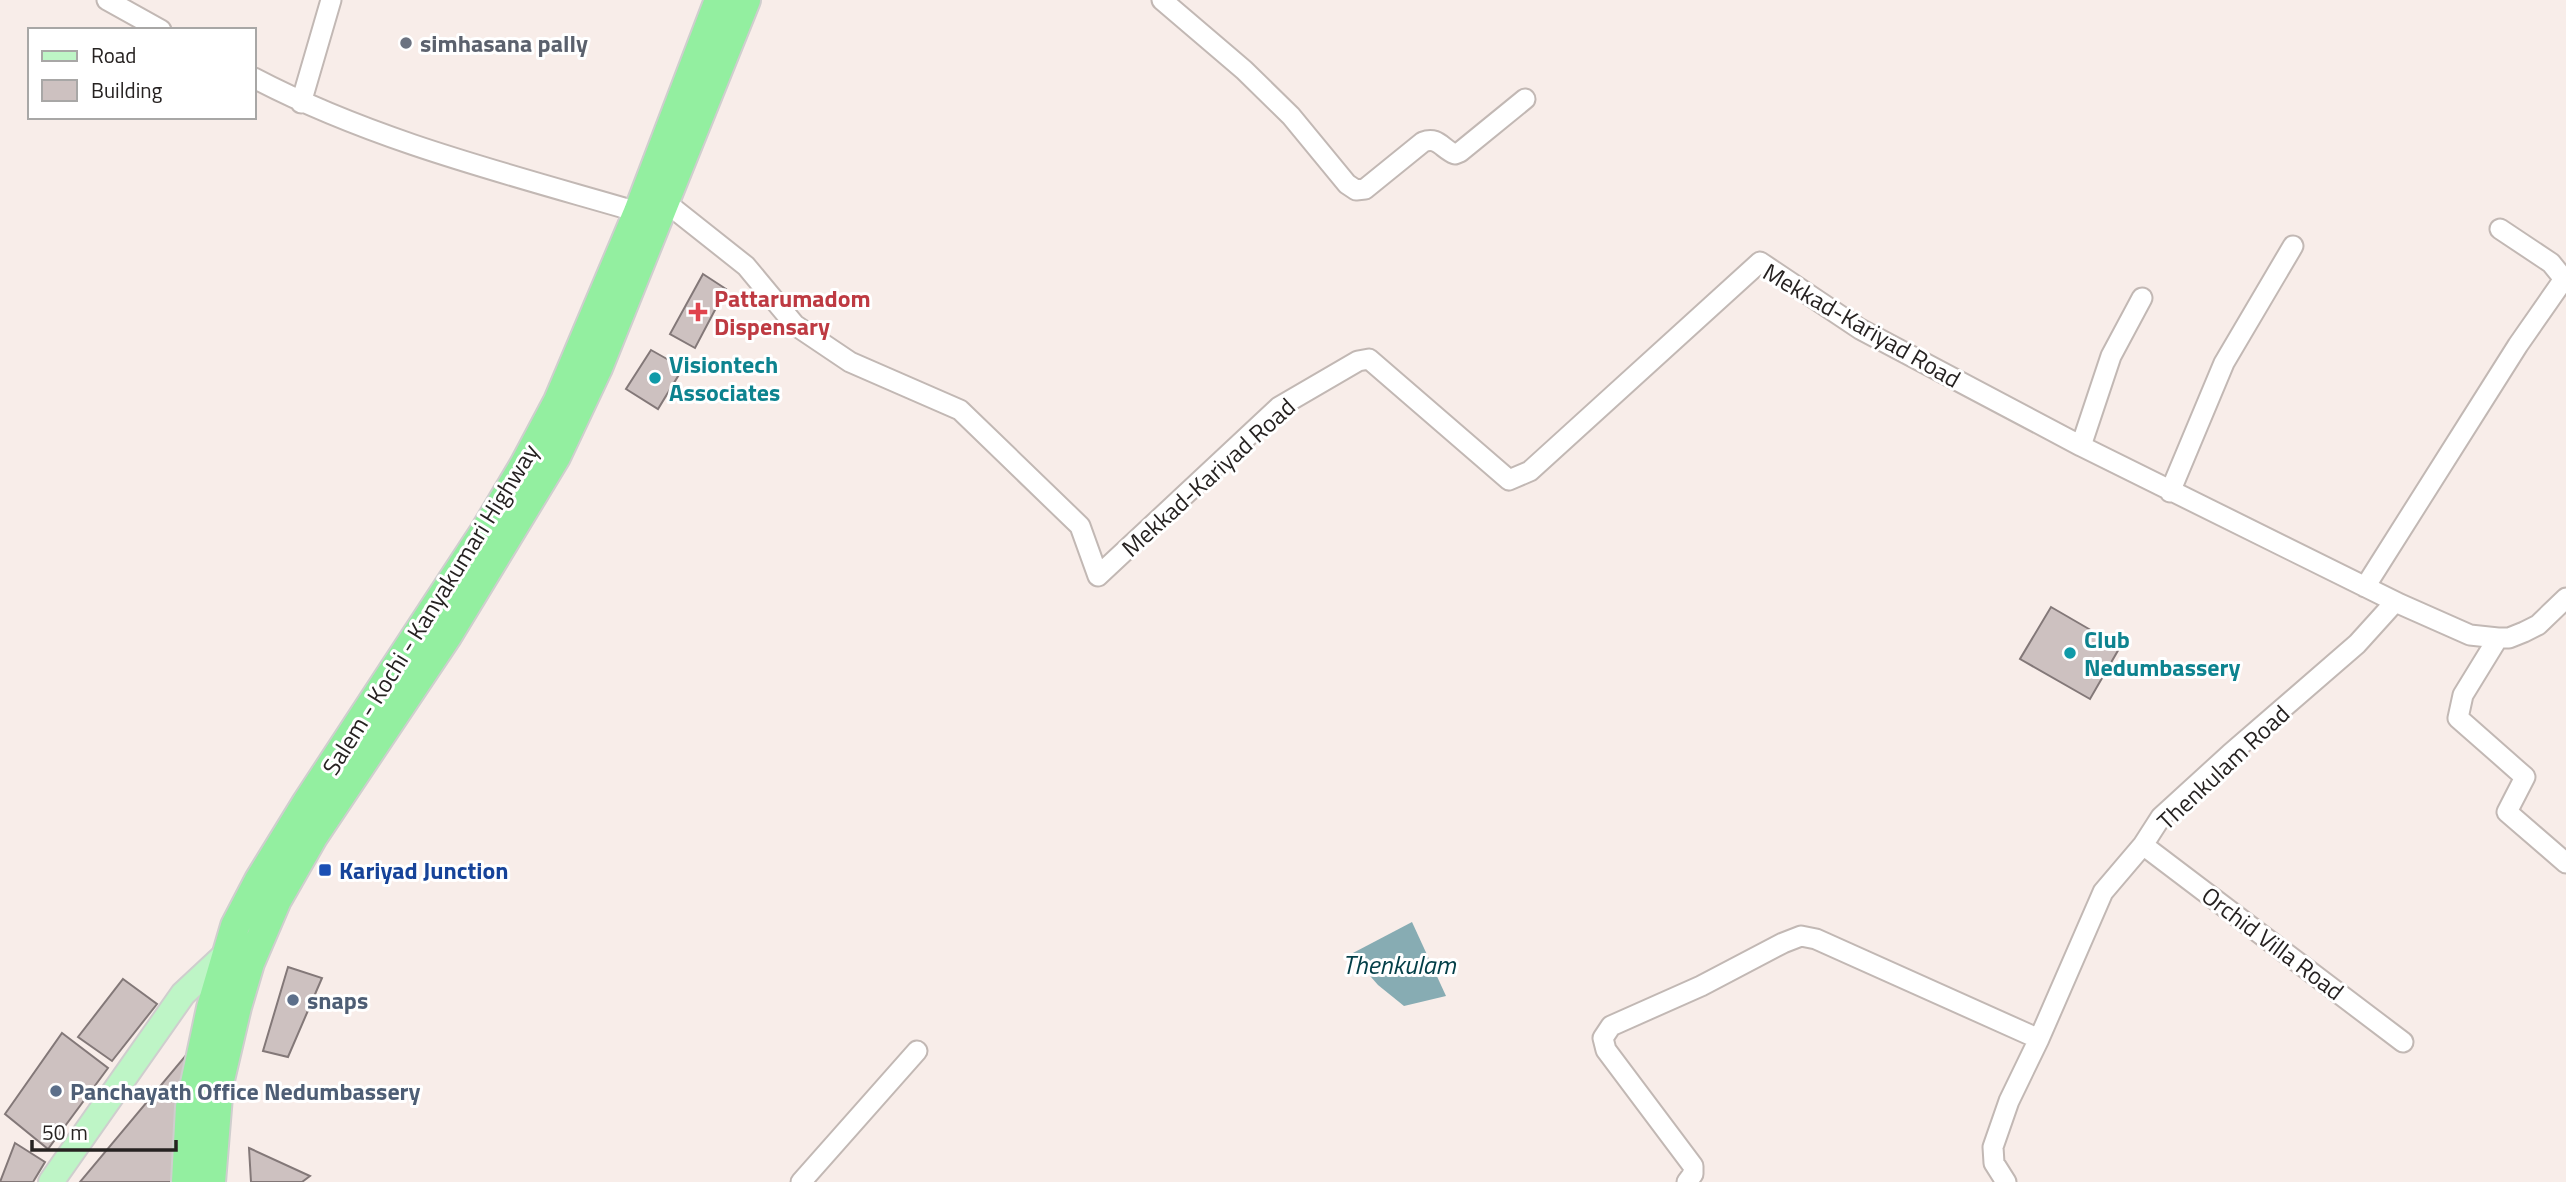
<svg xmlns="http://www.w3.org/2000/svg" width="2566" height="1182" font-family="'Titillium Web',sans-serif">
<rect width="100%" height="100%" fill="#f8ede9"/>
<path fill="#87acb3" d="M 1412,922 L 1446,996 L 1404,1006 L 1378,985 L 1351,954 Z"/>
<path fill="#cdc1c0" stroke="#837878" stroke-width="2" d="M 703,274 L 726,289 L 695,348 L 670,334 Z
M 651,350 L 683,368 L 658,409 L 626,389 Z
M 2051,607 L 2120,647 L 2090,699 L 2020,659 Z
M 288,967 L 322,978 L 288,1057 L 263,1051 Z
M 123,979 L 157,1004 L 112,1061 L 78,1037 Z
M 62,1033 L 108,1068 L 48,1149 L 5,1114 Z
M 187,1054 L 176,1182 L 80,1182 Z
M 15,1143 L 45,1162 L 33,1182 L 0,1182 Z
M 249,1148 L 310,1176 L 302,1182 L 251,1182 Z"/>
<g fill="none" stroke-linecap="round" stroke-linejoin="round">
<defs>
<path id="minor" d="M 107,0 L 161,30
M 1162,0 L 1244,70 L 1291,116 L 1347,184 L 1356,190 L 1365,189 L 1423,142 C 1438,136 1442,149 1455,154 L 1460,152 L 1525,99
M 254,78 C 374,141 508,174 638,212
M 301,103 L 331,0
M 664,201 L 746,266 L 795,325 L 850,362 L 960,410 L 1080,526 L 1098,576 L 1279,407 L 1358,361 L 1369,359 L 1509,480 L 1530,471 L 1760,262 L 1860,329 L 2081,446 L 2400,604 L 2470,635 L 2498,638 L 2509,638 L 2524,632 L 2538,625 L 2566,598
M 2081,446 L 2111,356 L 2142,298
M 2170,492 L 2224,363 L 2293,246
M 2365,587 L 2518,345 L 2564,279 L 2551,263 L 2500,229
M 2498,638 L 2463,695 L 2458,718 L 2525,777 L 2507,812 L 2566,863
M 2143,845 L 2403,1042
M 801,1182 L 917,1051
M 1687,1182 L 1693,1174 L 1693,1166 L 1606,1050 L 1603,1038 L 1611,1026 L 1701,986 L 1783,943 L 1801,936 L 1816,939 L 2039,1039
M 2006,1182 L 1994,1163 L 1993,1147 L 2009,1101 L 2039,1039 L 2103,892 L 2143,845 L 2161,817 L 2230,754 L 2357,644 L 2395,602"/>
<path id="major" d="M 51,1182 L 183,994 L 226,954"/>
<path id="highway" d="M 186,1182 L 190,1107 L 211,1008 L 235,926 L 259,880 L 307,802 L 484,532 L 524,465 L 558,401 L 638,212 L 719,0
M 211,1182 L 219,1084 L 237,1007 L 250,963 L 277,900 L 313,837 L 448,635 L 556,457 L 598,368 L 746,0"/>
</defs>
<use href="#minor" stroke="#c2b8b4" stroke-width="23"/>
<use href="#major" stroke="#cfcece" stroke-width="28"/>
<use href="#highway" stroke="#cfcece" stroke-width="32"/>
<use href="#minor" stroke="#fff" stroke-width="19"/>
<use href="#major" stroke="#bef5c6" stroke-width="24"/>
<use href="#highway" stroke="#93efa0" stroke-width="28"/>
</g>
<circle fill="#6b7280" stroke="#fff" stroke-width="2.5" cx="406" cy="43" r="7"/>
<path fill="#e0444e" stroke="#fff" stroke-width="2.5" d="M694.5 301.5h7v7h7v7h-7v7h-7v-7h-7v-7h7z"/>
<g fill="#0f9aa8" stroke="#fff" stroke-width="2.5">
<circle cx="655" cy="378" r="7"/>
<circle cx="2070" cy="653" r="7"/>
</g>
<rect fill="#1a4fb4" stroke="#fff" stroke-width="2.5" x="318" y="863" width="14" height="14" rx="3.5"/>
<g fill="#5c6f8a" stroke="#fff" stroke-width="2.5">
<circle cx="293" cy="1000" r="7"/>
<circle cx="56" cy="1091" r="7"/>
</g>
<g text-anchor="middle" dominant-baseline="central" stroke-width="6" stroke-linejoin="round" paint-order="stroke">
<g font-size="24" font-weight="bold" fill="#5b616d" stroke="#fff" text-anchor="start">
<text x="420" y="43">simhasana pally</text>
</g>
<g font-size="24" font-weight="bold" fill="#be3a42" stroke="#fff" text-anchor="start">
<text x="714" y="298">Pattarumadom<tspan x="714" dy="28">Dispensary</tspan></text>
</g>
<g font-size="24" fill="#262221" stroke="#fff">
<text transform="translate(1862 325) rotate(30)">Mekkad-Kariyad Road</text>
<text transform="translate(1208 477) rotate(-42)">Mekkad-Kariyad Road</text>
<text transform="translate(430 609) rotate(-58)">Salem - Kochi - Kanyakumari Highway</text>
<text transform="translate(2223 767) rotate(-43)">Thenkulam Road</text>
<text transform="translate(2273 943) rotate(37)">Orchid Villa Road</text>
</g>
<g font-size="24" font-weight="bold" fill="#0d838f" stroke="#fff" text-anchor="start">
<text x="669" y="364">Visiontech<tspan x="669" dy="28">Associates</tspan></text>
<text x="2084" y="639">Club<tspan x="2084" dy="28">Nedumbassery</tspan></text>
</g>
<g font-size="24" font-weight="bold" fill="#164399" stroke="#fff" text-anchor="start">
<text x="339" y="870">Kariyad Junction</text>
</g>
<g font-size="24" font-weight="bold" fill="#4e5e75" stroke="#fff" text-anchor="start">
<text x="307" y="1000">snaps</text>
<text x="70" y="1091">Panchayath Office Nedumbassery</text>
</g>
<g font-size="26" font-style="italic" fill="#033f48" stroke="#fff">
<text x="1399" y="964">Thenkulam</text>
</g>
</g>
<rect x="28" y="28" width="228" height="91" fill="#ffffff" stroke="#a8a7a6" stroke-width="2"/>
<rect x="42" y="51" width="35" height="10" fill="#bef5c6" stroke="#a8a7a6" stroke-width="2"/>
<text x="91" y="63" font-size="21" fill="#262221">Road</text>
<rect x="42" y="80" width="35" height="21" fill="#cdc1c0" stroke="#a8a7a6" stroke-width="2"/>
<text x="91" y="98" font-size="21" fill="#262221">Building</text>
<path d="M32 1140v10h144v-10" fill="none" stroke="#262221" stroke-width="3.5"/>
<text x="42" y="1140" font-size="21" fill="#262221" stroke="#ffffff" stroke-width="5" paint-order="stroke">50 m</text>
</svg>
